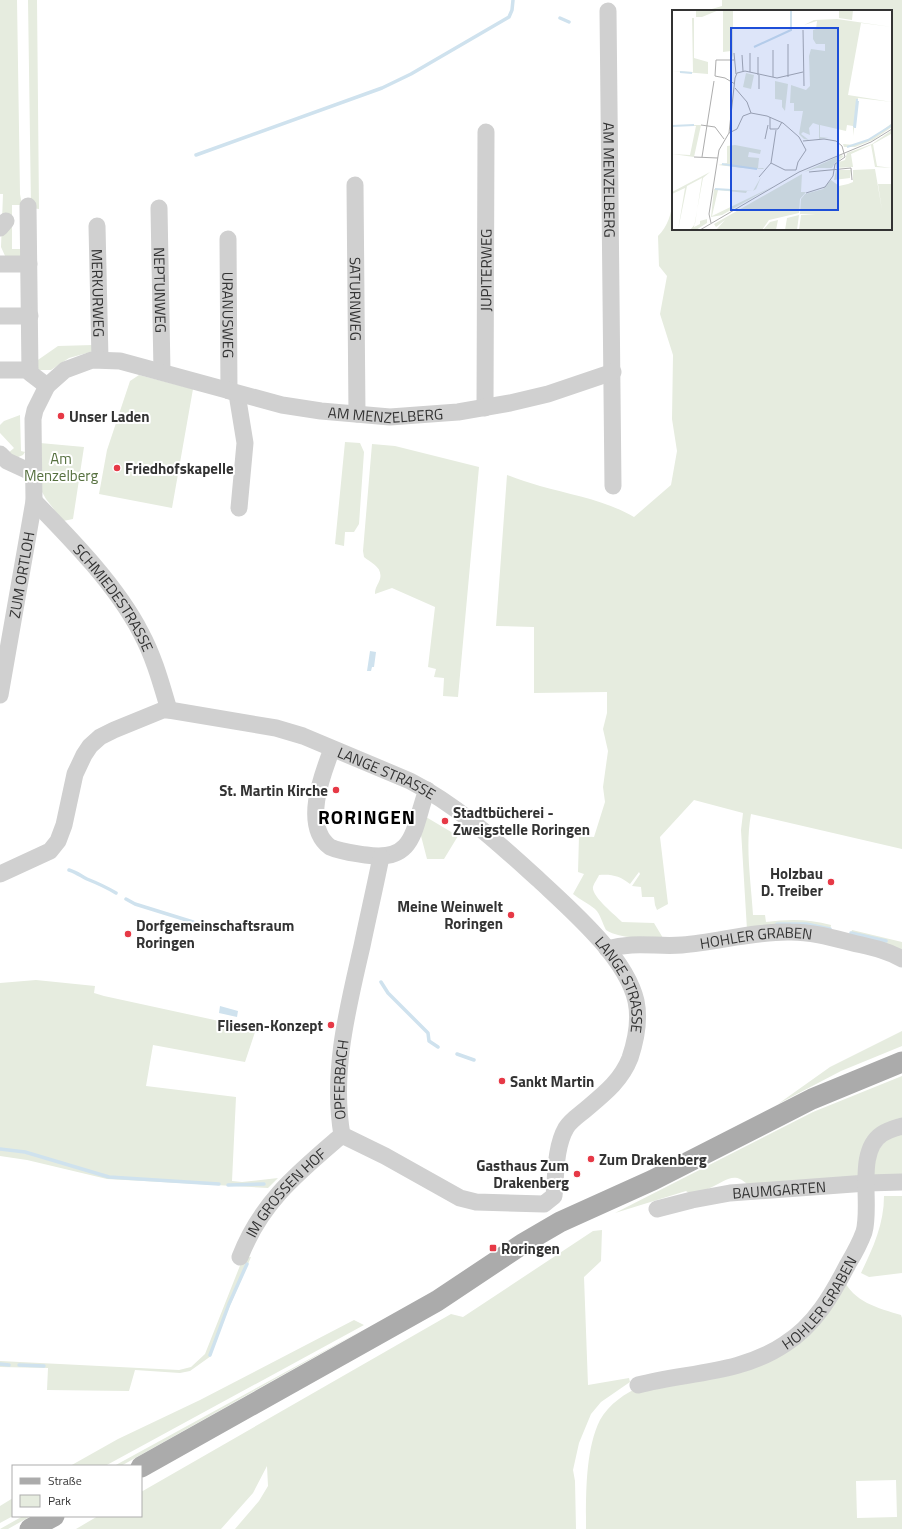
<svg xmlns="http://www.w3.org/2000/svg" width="902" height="1529" font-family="'Titillium Web',sans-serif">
<rect width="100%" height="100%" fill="#fff"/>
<path fill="#e6ecdf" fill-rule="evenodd" d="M 0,0 L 17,0 L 20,194 L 22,205 L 12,205 L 12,249 L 22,249 L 22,259 L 6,258 L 1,247 L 3,194 L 0,194 Z
M 28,0 L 37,0 L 39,209 L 31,208 Z
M 722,0 L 902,0 L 902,849 L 751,814 C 745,847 751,882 753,915 L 765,915 L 766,922 C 789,919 809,919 831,925 L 830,931 L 747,930 L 741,830 L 743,813 L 694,800 L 660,837 L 668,904 L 657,910 L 655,905 L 654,897 L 642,897 L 641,887 L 632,886 L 640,874 L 639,872 L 630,884 C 620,876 612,874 599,875 C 598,878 594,883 593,887 C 591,896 615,915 622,922 L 654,923 L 663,938 C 644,937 622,940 606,930 C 602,923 601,915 595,909 C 588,903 580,900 573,894 L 584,874 L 578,872 L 579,836 L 594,837 L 605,802 L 603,787 L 608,751 L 603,729 L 607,713 L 607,692 L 534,693 L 534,627 L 496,626 L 507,475 C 518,479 529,483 540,486 C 572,495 605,500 634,517 L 671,485 L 677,451 L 672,419 L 673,355 L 660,314 L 667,276 L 659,266 L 658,236 C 668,226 671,214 673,201 L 673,229 L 891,229 L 891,11 L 705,11 L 722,6 Z
M 93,345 L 94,351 L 69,358 L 51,370 L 39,370 L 35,362 L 58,346 Z
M 139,375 L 193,389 L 172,508 L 99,494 L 107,450 L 130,381 Z
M 20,415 L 21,451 L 25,452 L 23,455 L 16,458 L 7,454 L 14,448 L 0,433 L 0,425 L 4,421 Z
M 345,442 L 360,443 L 364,452 L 359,524 L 354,532 L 345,532 L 344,546 L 335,544 Z
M 40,443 L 84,447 L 73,519 L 63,521 L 46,499 L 42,492 Z
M 372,444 L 395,446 L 479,467 L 458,697 L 443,696 L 444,678 L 434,677 L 436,669 L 428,667 L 435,607 L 392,588 L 375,594 C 375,587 378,585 380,579 C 383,567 371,563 364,557 L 363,551 Z
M 426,817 L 458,836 L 444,859 L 427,859 L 420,832 Z
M 852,930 L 902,942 L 902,950 L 850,936 Z
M 36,980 L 95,986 L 94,993 L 104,996 L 256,1029 L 245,1062 L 153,1045 L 146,1086 L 236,1097 L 232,1181 L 242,1182 L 278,1178 L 268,1188 L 107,1179 L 27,1160 L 0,1156 L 0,983 Z
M 902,1031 L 902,1046 L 841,1071 L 778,1104 L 830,1067 Z
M 902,1076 L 902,1120 L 858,1176 L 747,1184 C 734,1171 725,1181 712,1187 C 705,1191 697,1192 690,1194 L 686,1191 L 615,1213 L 813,1112 Z
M 902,1132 L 902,1178 L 874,1175 L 874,1161 L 881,1143 Z
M 884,1196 L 902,1196 L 902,1273 L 869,1277 L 861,1273 C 873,1248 884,1224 884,1196 Z
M 602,1230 L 601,1261 L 584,1277 L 588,1385 L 629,1378 L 630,1382 L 601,1402 L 591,1414 L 579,1443 L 573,1470 L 575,1481 L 576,1529 L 235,1529 L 259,1501 L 268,1486 L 267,1466 L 253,1493 L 221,1529 L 76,1529 L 98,1516 L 141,1516 L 141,1492 L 451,1314 L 463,1317 L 593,1231 Z
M 251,1257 L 219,1331 L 211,1356 L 190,1371 L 180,1373 L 135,1370 L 129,1391 L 47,1390 L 48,1368 L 0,1367 L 0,1361 L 179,1370 L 191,1367 L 205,1354 L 243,1258 Z
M 843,1278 C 853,1302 878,1308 901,1315 L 902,1318 L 902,1529 L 586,1529 C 586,1496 585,1450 600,1420 C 609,1404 625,1393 642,1386 L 774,1354 ZM 896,1480 L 897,1517 L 857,1518 L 856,1481 Z
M 354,1320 L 364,1325 L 105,1466 L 70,1466 L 118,1439 L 200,1400 Z
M 366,1328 L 121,1466 L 114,1466 Z
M 13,1498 L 13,1516 L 0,1523 L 0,1506 Z
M 23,1516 L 31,1516 L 8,1529 L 0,1529 Z"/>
<path fill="#cfe2ee" d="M 370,651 L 376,652 L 374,667 L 372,667 L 371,671 L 367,671 Z
M 220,1006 L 238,1011 L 237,1017 L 219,1013 Z"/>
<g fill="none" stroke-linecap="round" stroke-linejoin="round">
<path stroke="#cfe2ee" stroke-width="3.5" d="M 560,18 L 569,22
M 196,155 L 382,88 L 411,74 L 509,17 L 512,10 L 513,0
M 69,870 C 76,872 81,876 87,879 C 97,883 106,887 116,893
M 126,899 L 135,904 L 193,922
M 777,924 L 806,924 L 830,929
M 221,925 L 242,929
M 851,933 L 886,941
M 381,982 L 388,993 L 428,1033 L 429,1041 L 438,1047
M 457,1054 L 474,1060
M 0,1149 L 25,1152 L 109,1177 L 219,1184
M 228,1185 L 264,1184
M 210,1355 L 229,1304 L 247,1264
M 0,1364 L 9,1365
M 19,1365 L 44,1366"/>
<g stroke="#d0d0d0" stroke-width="17">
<path id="s1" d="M 608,11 L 613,486"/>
<path id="s2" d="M 355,185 L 357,414"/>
<path d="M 28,206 L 30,373 L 47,386"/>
<path id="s3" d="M 159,208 L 162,372"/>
<path id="s4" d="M 97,226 L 100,359"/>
<path d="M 0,228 L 6,221"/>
<path id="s5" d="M 228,239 L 229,391"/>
<path d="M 0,264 L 29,264"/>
<path d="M 0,316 L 30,316"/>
<path d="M 0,370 L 30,370"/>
<path d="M 237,394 L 245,443 L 239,508"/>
<path id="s6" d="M 485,408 L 486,132"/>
<path d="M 0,454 L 7,461 L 33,473"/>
<path id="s7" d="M 34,501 C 71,539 117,586 141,633 C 154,657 161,683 169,710"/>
<path id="s8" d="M 0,695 L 34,501 L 33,419 L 35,410 L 47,386 L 65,370 L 92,360 L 120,361 L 282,405 L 321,411 L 390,417 L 458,412 L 510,403 L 548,394 L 613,372"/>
<path d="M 332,749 C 322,775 302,826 330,847 C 341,852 354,853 366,855 C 417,863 413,826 427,790"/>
<path id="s9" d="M 0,874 L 50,851 L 58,841 L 64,825 L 75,774 L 84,755 L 90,746 L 100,737 L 114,730 L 163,710 L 169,710 L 276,728 L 303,736 L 410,781 C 459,806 499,844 539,880 C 571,910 626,957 636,1001 C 640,1020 636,1040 630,1058 C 621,1081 604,1094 585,1110 C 579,1115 570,1121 566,1128 C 555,1147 556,1176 554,1196 L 544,1204 L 476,1202 L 460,1198 L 385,1156 L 342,1135 C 331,1072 348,1007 362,946 C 368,917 375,887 381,857"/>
<path id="s10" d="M 607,949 C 635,941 655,947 682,945 C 718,942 755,931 791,932 C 812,932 833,938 853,943 C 870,947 887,950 902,959"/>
<path id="s11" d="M 657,1209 L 692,1200 L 730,1193 L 867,1183 L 902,1182"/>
<path id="s12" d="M 240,1257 C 261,1202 299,1172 342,1135"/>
<path id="s13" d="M 638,1385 C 687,1372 741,1374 785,1344 C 815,1325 832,1295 848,1264 C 854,1254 860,1243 864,1232 C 872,1204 855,1152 882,1134 C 888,1130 896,1128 902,1126"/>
</g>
<path stroke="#ababab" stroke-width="21" d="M 141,1467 L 437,1301 L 524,1243 L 560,1222 L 653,1180 L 812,1099 L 902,1062
M 30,1529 L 54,1516"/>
</g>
<g fill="#e63946" stroke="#fff" stroke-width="1.5">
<circle cx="61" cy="416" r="4"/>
<circle cx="117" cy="468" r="4"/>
<circle cx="336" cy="790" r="4"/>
<circle cx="445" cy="821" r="4"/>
<circle cx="831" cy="882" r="4"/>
<circle cx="511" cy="915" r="4"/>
<circle cx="128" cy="934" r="4"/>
<circle cx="331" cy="1025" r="4"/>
<circle cx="502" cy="1081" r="4"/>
<circle cx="591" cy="1159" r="4"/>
<circle cx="577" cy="1174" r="4"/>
<rect x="489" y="1244" width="8" height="8" rx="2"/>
</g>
<g text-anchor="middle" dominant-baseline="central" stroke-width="4" stroke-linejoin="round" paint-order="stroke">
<g font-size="15" fill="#333" stroke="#fff">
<text stroke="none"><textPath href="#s1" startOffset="169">AM MENZELBERG</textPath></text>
<text stroke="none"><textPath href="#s6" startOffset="138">JUPITERWEG</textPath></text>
<text stroke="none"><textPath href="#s3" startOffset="82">NEPTUNWEG</textPath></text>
<text stroke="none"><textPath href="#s4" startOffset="67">MERKURWEG</textPath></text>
<text stroke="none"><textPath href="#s2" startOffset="114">SATURNWEG</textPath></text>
<text stroke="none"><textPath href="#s5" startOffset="76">URANUSWEG</textPath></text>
<text stroke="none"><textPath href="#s8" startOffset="668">AM MENZELBERG</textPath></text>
<text stroke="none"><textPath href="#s8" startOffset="122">ZUM ORTLOH</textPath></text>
<text stroke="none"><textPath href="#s7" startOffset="126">SCHMIEDESTRASSE</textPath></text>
<text stroke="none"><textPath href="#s9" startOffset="485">LANGE STRASSE</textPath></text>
<text stroke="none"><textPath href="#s10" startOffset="150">HOHLER GRABEN</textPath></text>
<text stroke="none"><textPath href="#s9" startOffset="809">LANGE STRASSE</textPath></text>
<text stroke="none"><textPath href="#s9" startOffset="1340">OPFERBACH</textPath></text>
<text stroke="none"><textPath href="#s11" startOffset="124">BAUMGARTEN</textPath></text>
<text stroke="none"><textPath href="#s12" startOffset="80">IM GROSSEN HOF</textPath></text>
<text stroke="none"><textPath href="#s13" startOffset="208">HOHLER GRABEN</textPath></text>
</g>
<g font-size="15" font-weight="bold" fill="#333" stroke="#fff" text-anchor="start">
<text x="69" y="416">Unser Laden</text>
<text x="125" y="468">Friedhofskapelle</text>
<text x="328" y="790" text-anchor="end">St. Martin Kirche</text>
<text x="453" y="812">Stadtbücherei -<tspan x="453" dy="17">Zweigstelle Roringen</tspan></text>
<text x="823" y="873" text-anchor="end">Holzbau<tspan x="823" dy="17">D. Treiber</tspan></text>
<text x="503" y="906" text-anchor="end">Meine Weinwelt<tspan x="503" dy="17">Roringen</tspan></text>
<text x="136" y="925">Dorfgemeinschaftsraum<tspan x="136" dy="17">Roringen</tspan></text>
<text x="323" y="1025" text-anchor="end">Fliesen-Konzept</text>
<text x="510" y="1081">Sankt Martin</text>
<text x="599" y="1159">Zum Drakenberg</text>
<text x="569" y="1165" text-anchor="end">Gasthaus Zum<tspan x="569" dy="17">Drakenberg</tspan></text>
<text x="501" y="1248">Roringen</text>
</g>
<g font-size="15" fill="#56703f" stroke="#fff">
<text x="61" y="458">Am<tspan x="61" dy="17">Menzelberg</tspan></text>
</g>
<g font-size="19" font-weight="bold" letter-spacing="1" fill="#000" stroke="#fff">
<text x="367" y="816">RORINGEN</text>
</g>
</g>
<g transform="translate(672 10)">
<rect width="220" height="220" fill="#fff"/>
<path d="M 24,0 L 47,0 L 30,7 L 24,7 ZM 51,0 L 61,0 L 61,49 L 59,41 L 51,42 ZM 167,0 L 181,0 L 180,10 L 167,8 ZM 20,8 L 22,8 L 22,48 L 36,52 L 36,64 L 0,61 L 21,62 ZM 165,9 L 220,17 L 189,13 L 176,85 L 220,92 L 186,88 L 181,126 L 181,116 L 175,115 L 174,121 L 148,115 L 148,127 L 157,128 L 147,129 L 147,115 L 141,113 L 137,118 L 138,125 L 131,122 L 129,124 L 137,130 L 132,129 L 127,124 L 131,101 L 122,101 L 122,93 L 118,93 L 119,75 L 134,80 L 138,76 L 137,46 L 139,39 L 153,41 L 153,34 L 144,34 L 141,29 L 141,20 L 144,19 L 145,11 L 132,15 L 142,10 ZM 74,63 L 82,65 L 79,79 L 71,77 ZM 103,71 L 116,74 L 113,101 L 110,97 L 110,90 L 103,89 ZM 220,113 L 220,117 L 201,130 L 183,137 L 172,137 L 171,134 L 182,135 L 202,127 ZM 0,115 L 29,115 L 22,147 L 0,144 L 18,145 L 24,116 ZM 220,120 L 219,124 L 201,134 L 205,156 L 220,158 L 203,157 L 199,135 L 179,144 L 181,157 L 164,158 L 164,153 L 173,150 L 175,143 L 200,134 ZM 63,135 L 89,140 L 88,144 L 77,142 L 76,147 L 87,148 L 86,158 L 92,158 L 91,159 L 71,158 L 46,155 L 55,153 L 55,136 ZM 169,145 L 172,146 L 163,153 L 160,158 L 145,158 L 132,162 ZM 203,159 L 210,200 L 206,174 L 220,174 L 220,220 L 127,220 L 129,205 L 144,204 L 128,204 L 129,189 L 133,184 L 151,179 L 159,170 L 167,176 L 176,174 L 181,172 L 181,160 ZM 164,160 L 179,160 L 178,168 L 162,170 ZM 38,162 L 31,168 L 22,217 L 28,214 L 28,211 L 35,209 L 35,213 L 24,220 L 18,220 L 23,214 L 30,168 L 15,176 L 6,220 L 13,178 L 0,184 L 0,182 ZM 130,164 L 129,182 L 134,182 L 128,189 L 127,203 L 97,210 L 90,220 L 44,220 L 53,210 L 44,217 L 42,214 ZM 89,167 L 84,179 L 81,181 L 75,181 L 74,183 L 46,180 L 40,206 L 102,176 L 50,205 L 39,207 L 42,179 L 81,181 ZM 127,205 L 125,220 L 113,220 L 115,208 ZM 106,210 L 104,220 L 91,220 L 98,212 Z" fill="#e6ecdf"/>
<path fill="none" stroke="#cfe2ee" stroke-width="2" d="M 82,37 L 119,20 L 119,0M 8,62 L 20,63M 0,116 L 22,115M 182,117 L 185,89M 183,118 L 186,91M 175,137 L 196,130 L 220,115M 50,154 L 85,159M 43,179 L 60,180"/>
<path fill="none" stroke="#adadad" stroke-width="1" d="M 131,20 L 132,76M 101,40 L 101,67M 62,43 L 64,64M 78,43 L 78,62M 70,45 L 71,61M 86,47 L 86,65M 62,50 L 44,50 L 43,66 L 53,68 L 63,74M 87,65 L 87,79M 116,67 L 116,34M 63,78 L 75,92 L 79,103M 98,107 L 98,119 L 106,119 L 110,112M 29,115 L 43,117 L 52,129M 57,123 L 63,68 L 65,63 L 73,61 L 105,68 L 131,62M 93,129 L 96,115M 131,131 L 152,129 L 164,131 L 170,136 L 173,147 L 163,154 L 161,166 L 153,177 L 134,183M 22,147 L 46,148M 30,147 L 42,71M 137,162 L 179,158 L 180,170M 87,167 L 99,153M 39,213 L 37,204 L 47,140 L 57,123 L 65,119 L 71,106 L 79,103 L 95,106 L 111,113 L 127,127 L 134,140 L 126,152 L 124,160 L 113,160 L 99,153 L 104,120M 28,220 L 127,162 L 199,132 L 220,119"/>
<path fill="#1d4ed8" fill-opacity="0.15" stroke="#1d4ed8" stroke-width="2" d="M 59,18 L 166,18 L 166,200 L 59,200 Z"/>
<rect width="220" height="220" fill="none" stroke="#333" stroke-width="2"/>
</g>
<rect x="12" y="1465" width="130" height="52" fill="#ffffff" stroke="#adadad"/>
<rect x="20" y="1478" width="20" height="6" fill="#ababab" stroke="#adadad"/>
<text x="48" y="1485" font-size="12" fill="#333333">Straße</text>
<rect x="20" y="1495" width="20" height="12" fill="#e6ecdf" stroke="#adadad"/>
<text x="48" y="1505" font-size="12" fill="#333333">Park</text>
</svg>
